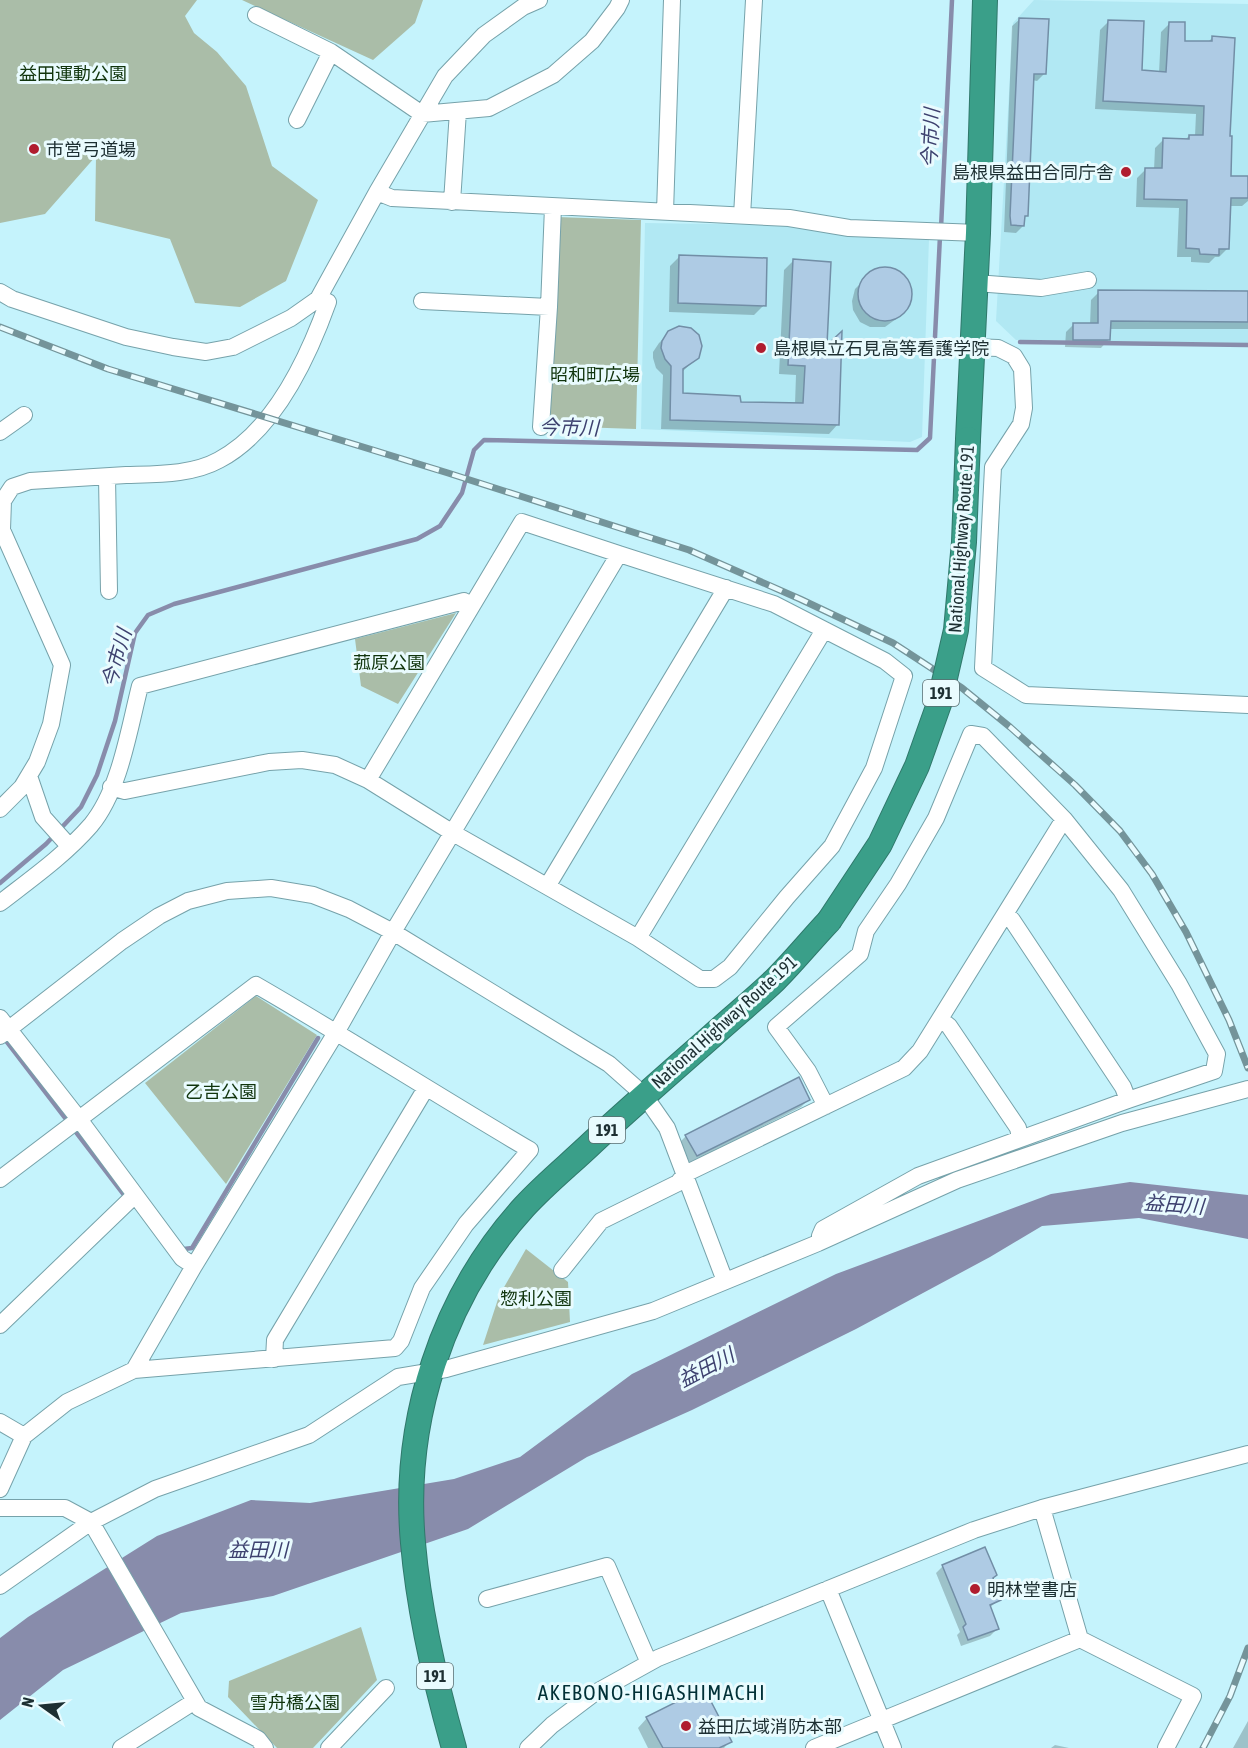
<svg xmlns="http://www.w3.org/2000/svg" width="1248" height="1748" font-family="'Asap Condensed','Noto Sans JP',sans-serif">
<rect width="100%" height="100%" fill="#c5f3fc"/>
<path fill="#b1e8f3" d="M 1034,0 L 1248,4 L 1248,343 L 1016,340 L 996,321 L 1013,23 Z
M 645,223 L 789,225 L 929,239 L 922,437 L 910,442 L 641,429 Z"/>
<path fill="#aabda8" d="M 0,0 L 197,0 L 185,16 L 194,33 L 217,52 L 246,86 L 272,166 L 318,200 L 286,281 L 240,307 L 195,303 L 170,239 L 95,221 L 96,156 L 45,214 L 0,223 Z
M 242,0 L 423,0 L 415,23 L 373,60 Z
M 557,217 L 641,220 L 636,429 L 550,426 Z
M 456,613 L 398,704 L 361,686 L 355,639 Z
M 256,996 L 317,1035 L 226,1184 L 145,1083 Z
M 526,1249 L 568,1282 L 570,1322 L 483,1345 L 499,1296 Z
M 361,1627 L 377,1680 L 313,1748 L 277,1748 L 228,1697 L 229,1681 Z"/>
<path fill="#888cab" d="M 1130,1182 L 1248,1195 L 1248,1239 L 1139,1218 L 1042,1226 L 990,1257 L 856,1329 L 692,1410 L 587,1457 L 468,1529 L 273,1596 L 181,1613 L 63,1670 L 0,1720 L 0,1638 L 28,1617 L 157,1536 L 251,1500 L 310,1503 L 454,1479 L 520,1457 L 632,1374 L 836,1274 L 1051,1194 Z"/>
<path fill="#0003" d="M 1020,19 L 1044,74 L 1037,81 L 1032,80 L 1026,215 L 1024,218 L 1023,226 L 1016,233 L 1004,232 L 1012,26 Z
M 1108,22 L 1140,72 L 1159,73 L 1161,32 L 1170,23 L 1183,43 L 1207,43 L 1212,38 L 1228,137 L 1230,177 L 1248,178 L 1248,201 L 1242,206 L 1229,206 L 1228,248 L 1219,257 L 1215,257 L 1209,263 L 1191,262 L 1191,257 L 1177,257 L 1179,208 L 1136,207 L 1137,178 L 1146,169 L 1154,170 L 1155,148 L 1164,139 L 1185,140 L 1189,136 L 1195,136 L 1196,114 L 1095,109 L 1100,30 Z
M 680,256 L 764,305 L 754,315 L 669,312 L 670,266 Z
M 793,261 L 826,349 L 838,424 L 829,434 L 661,429 L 663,375 L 656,368 L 653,358 L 653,352 L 659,343 L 669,333 L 697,358 L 682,372 L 681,394 L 740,404 L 795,404 L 796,375 L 779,374 L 784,270 Z
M 887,268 L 900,273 L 909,283 L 911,298 L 904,312 L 896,319 L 885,327 L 870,327 L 860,322 L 853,310 L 852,301 L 855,289 L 873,271 Z
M 1099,292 L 1248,293 L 1248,329 L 1109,329 L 1109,339 L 1101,348 L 1065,347 L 1066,332 L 1074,324 L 1090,325 L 1091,300 Z
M 808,1100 L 801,1107 L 690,1163 L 679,1143 L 686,1136 Z
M 943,1566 L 992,1578 L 1000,1599 L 989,1608 L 997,1629 L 990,1636 L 961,1646 L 957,1635 L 960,1632 L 936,1573 Z
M 647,1718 L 730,1741 L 724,1748 L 648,1748 L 638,1728 Z
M 1248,1721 L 1248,1748 L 1233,1748 Z
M 1055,1745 L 1069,1748 L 1051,1748 Z"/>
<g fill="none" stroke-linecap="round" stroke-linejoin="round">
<path stroke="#888cab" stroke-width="4.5" d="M 941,228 L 952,0
M 1020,342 L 1248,345
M 0,883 L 46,844 L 81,807 L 97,775 L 115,721 L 135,633 L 148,615 L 174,604 L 417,539 L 440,526 L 462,493 L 474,450 L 484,440 L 917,450 L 930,438 L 940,236
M 3,1037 L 127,1199
M 184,1249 L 192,1248 L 318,1038"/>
</g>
<path fill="#aecbe4" stroke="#728ea6" stroke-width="1.5" d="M 1019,18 L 1049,19 L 1046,74 L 1034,74 L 1028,216 L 1025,216 L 1024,226 L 1011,225 L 1010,216 Z
M 1108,20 L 1144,21 L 1142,70 L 1166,72 L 1169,22 L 1185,22 L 1185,41 L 1212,41 L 1212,36 L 1235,38 L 1230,136 L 1232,136 L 1231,176 L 1248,176 L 1248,198 L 1231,198 L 1229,249 L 1219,249 L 1219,255 L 1200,254 L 1199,249 L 1186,248 L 1187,200 L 1144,199 L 1145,168 L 1162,168 L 1163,138 L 1189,139 L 1189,135 L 1203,135 L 1204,106 L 1103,101 Z
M 679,255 L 767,258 L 766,306 L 678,303 Z
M 793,259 L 831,262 L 827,345 L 842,331 L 839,425 L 670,420 L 671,366 L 665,359 L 661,348 L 662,341 L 668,331 L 679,326 L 691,328 L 699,335 L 702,346 L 699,358 L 683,369 L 683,393 L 740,396 L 741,402 L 803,403 L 805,366 L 788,365 Z
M858 294a27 27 0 1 1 54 0a27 27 0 1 1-54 0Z
M 1098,290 L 1248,291 L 1248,322 L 1111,321 L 1110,340 L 1073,340 L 1073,323 L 1098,323 Z
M 799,1077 L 810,1100 L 697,1156 L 685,1135 Z
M 985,1547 L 997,1575 L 993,1578 L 1001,1600 L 990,1605 L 999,1629 L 968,1640 L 963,1627 L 966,1624 L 942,1565 Z
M 704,1688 L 732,1742 L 719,1748 L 663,1748 L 646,1717 Z"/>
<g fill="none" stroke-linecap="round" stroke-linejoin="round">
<defs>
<path id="minor" d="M 256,15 L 331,52 L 422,114 L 489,108 L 553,75 L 592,41 L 617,8 L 621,0
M 297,120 L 331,52
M 377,192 L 392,198 L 789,218 L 849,228 L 978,233
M 452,202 L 458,111
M 665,212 L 672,0
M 742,216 L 754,0
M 976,283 L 1041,288 L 1088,280
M 0,292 L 12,299 L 126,337 L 173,347 L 206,352 L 233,347 L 291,318 L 318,299 L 377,192 L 445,76 L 484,35 L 523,7 L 539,0
M 422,301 L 549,307
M 973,347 L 998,348 L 1014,356 L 1022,369 L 1024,408 L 1021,424 L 993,467 L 983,668 L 1026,695 L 1248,705
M 541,427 L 549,307 L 553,207
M 0,432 L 24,415
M 107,477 L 109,591
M 29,776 L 43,817 L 69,846
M 368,780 L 522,522 L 619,554
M 111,787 L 125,791 L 269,762 L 302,760 L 335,765 L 368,780 L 453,833 L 638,938 L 700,979 L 714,979 L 730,967 L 787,897 L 832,846 L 874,768 L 904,676 L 885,661 L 774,604 L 619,554 L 393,932 L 337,1031 L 194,1266 L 134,1370
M 0,809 L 22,787 L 37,762 L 51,724 L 62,665 L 2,530 L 3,501 L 12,487 L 30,481 C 62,479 94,477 126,475 C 156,474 192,475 219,460 C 274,431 308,358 328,302 L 318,299
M 548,885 L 726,588
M 0,903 C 31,879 65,855 91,825 C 120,790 129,729 140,686 L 464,601 L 471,605
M 1006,914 L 1012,920 L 1123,1087 L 1128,1100
M 638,938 L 824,630
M 0,1018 L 79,1119 L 182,1258 L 194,1266
M 940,1019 L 949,1026 L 1018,1128 L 1020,1138
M 0,1036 L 122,941 L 159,916 L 188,901 L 227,891 L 271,888 L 313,895 L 349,909 L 393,932 L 609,1064 L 644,1095 L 667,1128 L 725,1281
M 0,1179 L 256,985 C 348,1038 438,1096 530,1150 L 466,1224 L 422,1288 L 401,1341 L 395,1348 L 134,1370 L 67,1402 L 24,1436 L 0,1489
M 820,1236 L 823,1229 L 918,1176 L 1128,1100 L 1214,1071 L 1217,1054 L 1179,984 L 1121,890 L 1064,819 L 983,736 L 971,734 L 936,818 L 898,884 L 866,931 L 860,954 L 776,1027 L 808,1071 L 826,1106
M 562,1270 L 601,1221 L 678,1183 L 685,1174 L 904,1068 L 920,1051 L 1064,819
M 0,1325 L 135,1195
M 274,1359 L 275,1340 L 426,1088
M 0,1422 L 24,1436
M 0,1508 L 65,1508 L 91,1522 L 199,1708 L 258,1739 L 265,1748
M 1042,1508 L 1080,1639 L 1193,1696 L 1166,1748
M 0,1586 L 91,1522 L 155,1489 L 309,1435 L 398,1377 L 446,1369 L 653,1311 L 818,1243 L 957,1180 L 1122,1123 L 1248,1089
M 828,1589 L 893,1748
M 487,1599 L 607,1566 L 649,1663
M 121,1748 L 195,1701
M 329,1748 L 386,1688
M 528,1748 L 552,1725 L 593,1694 L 658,1658 L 974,1530 L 1042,1508 L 1248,1454
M 814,1748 L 1080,1639"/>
<path id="highway" d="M 968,439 L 978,233 L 985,0
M 454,1748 C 435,1681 419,1613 413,1543 C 402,1422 442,1297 524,1207 C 545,1184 570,1164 593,1142 C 632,1106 672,1071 712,1036 C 733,1017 755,999 775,980 C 794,961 811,940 829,921"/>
</defs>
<use href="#minor" stroke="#76a2aa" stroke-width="18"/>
<use href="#highway" stroke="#30786b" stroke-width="26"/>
<use href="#minor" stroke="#fff" stroke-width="16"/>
<use href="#highway" stroke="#3a9f89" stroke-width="24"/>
<defs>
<path id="rail" d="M 0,327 L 108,369 L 448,473 L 689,550 L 800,599 L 893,643 L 962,688 L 1010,727 L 1075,785 L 1120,831 L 1152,874 L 1186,932 L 1229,1020 L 1248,1068
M 1203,1748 L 1230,1696 L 1248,1648"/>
</defs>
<use href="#rail" stroke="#74949a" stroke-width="7"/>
<use href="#rail" stroke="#e9fbfe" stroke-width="4.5" stroke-dasharray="14" stroke-linecap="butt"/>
<defs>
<path id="highway-bridge" d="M 829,921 L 880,844 L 917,766 L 939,704 L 956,630 L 964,542 L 968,439"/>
</defs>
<use href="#highway-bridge" stroke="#30786b" stroke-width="26" stroke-linecap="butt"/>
<use href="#highway-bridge" stroke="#3a9f89" stroke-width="24"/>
</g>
<g fill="#b01d2f" stroke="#e9fbfe" stroke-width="2">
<circle cx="34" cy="149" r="6"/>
<circle cx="1126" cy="172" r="6"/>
<circle cx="761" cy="348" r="6"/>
<circle cx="975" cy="1589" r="6"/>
<circle cx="686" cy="1726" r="6"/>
</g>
<g text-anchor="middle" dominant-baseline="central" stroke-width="6" stroke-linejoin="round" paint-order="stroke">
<g fill="#e9fbfe" stroke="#5a6c6f" stroke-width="1.5">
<rect x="923" y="680" width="36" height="26" rx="4.5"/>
<rect x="589" y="1117" width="36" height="26" rx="4.5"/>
<rect x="417" y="1663" width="36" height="26" rx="4.5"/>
</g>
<g font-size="16" font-weight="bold" fill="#1d2f32">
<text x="941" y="693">191</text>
<text x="607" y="1130">191</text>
<text x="435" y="1676">191</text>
</g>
<g font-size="18" fill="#10340c" stroke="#e9fbfe">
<text x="73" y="73">益田運動公園</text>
<text x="595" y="374">昭和町広場</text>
<text x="389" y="662">菰原公園</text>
<text x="221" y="1091">乙吉公園</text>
<text x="536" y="1298">惣利公園</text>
<text x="295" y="1702">雪舟橋公園</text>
</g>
<g font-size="18" fill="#1d2f32" stroke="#e9fbfe" text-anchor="start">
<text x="46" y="149">市営弓道場</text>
<text x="1114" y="172" text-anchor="end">島根県益田合同庁舎</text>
<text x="773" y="348">島根県立石見高等看護学院</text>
<text x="987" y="1589">明林堂書店</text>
<text x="698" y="1726">益田広域消防本部</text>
</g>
<g font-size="18" fill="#1d2f32" stroke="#e9fbfe">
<text transform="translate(961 539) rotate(-86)">National Highway Route 191</text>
<text transform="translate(724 1022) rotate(-42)">National Highway Route 191</text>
</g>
<g font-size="20" font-style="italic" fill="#3d416f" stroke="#e9fbfe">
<text transform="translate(930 138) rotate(-87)">今市川</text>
<text transform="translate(569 427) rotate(1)">今市川</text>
<text transform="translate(116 658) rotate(-74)">今市川</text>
<text transform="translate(1174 1204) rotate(4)">益田川</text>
<text transform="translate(706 1367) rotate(-28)">益田川</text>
<text x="258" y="1549">益田川</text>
</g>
<g font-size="21" letter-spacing="1.5" fill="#013037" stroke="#e9fbfe">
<text x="652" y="1692">AKEBONO-HIGASHIMACHI</text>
</g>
</g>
<g transform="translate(42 1706) rotate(285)" stroke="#e9fbfe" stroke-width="4.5" paint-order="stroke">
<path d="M0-4.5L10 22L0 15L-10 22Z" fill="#1d2f32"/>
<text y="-9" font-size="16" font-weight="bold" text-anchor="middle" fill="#1d2f32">N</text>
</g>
</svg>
